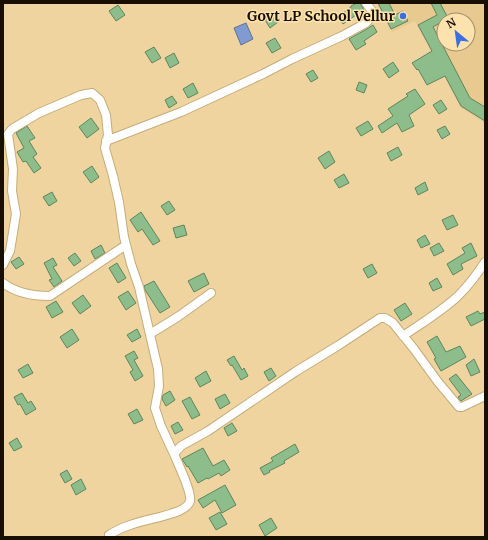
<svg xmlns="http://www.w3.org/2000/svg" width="488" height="540" font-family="Merriweather,serif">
<rect width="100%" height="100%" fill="#efd4a0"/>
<path fill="#e8c98f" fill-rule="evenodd" d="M 377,3 L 485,3 L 485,123 L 461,108 L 415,21 L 392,32 ZM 444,20 L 468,20 L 468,44 L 444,44 Z"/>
<path fill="#7f9bd2" stroke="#607193" d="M 246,23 L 253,39 L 241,45 L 234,28 Z"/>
<path fill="#8cbd8b" stroke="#5f855e" d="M 357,3 L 360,3 L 365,12 L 357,17 L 356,15 L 343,24 L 338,17 L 351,7 L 351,6 Z
M 378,3 L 389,3 L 395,15 L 403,11 L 408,21 L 391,29 Z
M 431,3 L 440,3 L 448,18 L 433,27 L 470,98 L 485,107 L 485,121 L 461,106 L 445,76 L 427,85 L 418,69 L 417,70 L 412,63 L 432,51 L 418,25 L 437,15 Z
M 118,5 L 125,15 L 116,21 L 109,11 Z
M 272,15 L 278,22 L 270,28 L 265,20 Z
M 373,25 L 377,32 L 364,41 L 366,44 L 356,50 L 349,39 L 367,29 Z
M 275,38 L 281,48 L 272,53 L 266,43 Z
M 154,47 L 161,58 L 152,63 L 145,52 Z
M 174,53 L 179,63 L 170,68 L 165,58 Z
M 393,62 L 399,71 L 389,78 L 383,69 Z
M 313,70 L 318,78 L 311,82 L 306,74 Z
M 359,82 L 367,85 L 364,93 L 356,90 Z
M 193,83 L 198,93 L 188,98 L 183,89 Z
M 415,89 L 425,104 L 409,115 L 414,126 L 402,132 L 397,123 L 382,133 L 378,126 L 393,116 L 388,109 L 408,96 L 406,94 Z
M 172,96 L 177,103 L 169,108 L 165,100 Z
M 441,100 L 447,109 L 439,114 L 433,105 Z
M 91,118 L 99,129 L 87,138 L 79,127 Z
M 368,121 L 373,129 L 361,136 L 356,128 Z
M 27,126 L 35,138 L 29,141 L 37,154 L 33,157 L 41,168 L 34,173 L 26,161 L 23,162 L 17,152 L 24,148 L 16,133 Z
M 445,126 L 450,134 L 442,139 L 437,130 Z
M 398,147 L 402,155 L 391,161 L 387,153 Z
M 329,151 L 335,162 L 325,169 L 318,158 Z
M 92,166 L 99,177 L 91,183 L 83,172 Z
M 344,174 L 349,183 L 339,188 L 334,180 Z
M 425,182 L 428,190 L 418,195 L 415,188 Z
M 52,192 L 57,201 L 49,206 L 43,197 Z
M 169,201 L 175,210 L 167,215 L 161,206 Z
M 141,212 L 160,241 L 153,245 L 142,229 L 138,232 L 130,220 Z
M 453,215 L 458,225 L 447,230 L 442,220 Z
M 184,225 L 187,235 L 176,238 L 173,228 Z
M 425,235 L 430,244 L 421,248 L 417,240 Z
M 439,243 L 444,251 L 434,256 L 430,248 Z
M 471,243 L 477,256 L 461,264 L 463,269 L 453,275 L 447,264 L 465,253 L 462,248 Z
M 101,245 L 105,253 L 95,259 L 91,251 Z
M 75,253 L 81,261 L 74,266 L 68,258 Z
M 19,257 L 24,264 L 16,269 L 11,262 Z
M 53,258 L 57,265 L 53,267 L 62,281 L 54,287 L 49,280 L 52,279 L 44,263 Z
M 117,263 L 126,278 L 118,283 L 109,268 Z
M 372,264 L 377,273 L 368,278 L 363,269 Z
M 204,273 L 209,284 L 194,292 L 188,281 Z
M 437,278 L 442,287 L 433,291 L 429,283 Z
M 154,281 L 170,307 L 160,313 L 145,290 L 144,286 Z
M 128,291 L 136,303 L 126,310 L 118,297 Z
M 83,295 L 91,306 L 80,314 L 72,303 Z
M 56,301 L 63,312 L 52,318 L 46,307 Z
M 405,303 L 412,314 L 401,321 L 394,310 Z
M 478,311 L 480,314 L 485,312 L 485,319 L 471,326 L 466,317 Z
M 72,329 L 79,340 L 67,348 L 60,337 Z
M 137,329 L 141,337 L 132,342 L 127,335 Z
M 437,336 L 446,352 L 460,346 L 466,357 L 441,371 L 434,359 L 436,358 L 427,342 Z
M 134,351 L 138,358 L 134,360 L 143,376 L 135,381 L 130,372 L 133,370 L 125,356 Z
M 234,356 L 242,370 L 244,368 L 248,376 L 241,380 L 232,365 L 231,366 L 227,360 Z
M 474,359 L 480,372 L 471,376 L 466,365 Z
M 28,364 L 33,373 L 23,378 L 18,370 Z
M 271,368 L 276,376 L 269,381 L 264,372 Z
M 206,371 L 211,381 L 200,387 L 195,378 Z
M 456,374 L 472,394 L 461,401 L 458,397 L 461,395 L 449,379 Z
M 170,391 L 175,400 L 166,406 L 162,399 L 163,395 Z
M 22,393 L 28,403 L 31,401 L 36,409 L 26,415 L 20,404 L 18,405 L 14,397 Z
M 225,394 L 230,403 L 220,409 L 215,399 Z
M 190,397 L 200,415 L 192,419 L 182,401 Z
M 137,409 L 143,420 L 134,424 L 128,414 Z
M 178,422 L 183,430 L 175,434 L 171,426 Z
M 232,423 L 237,431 L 228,436 L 224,428 Z
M 17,438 L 22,447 L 14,451 L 9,443 Z
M 295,444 L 299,452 L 284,461 L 285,463 L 269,471 L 270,472 L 264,475 L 260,468 L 273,461 L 271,458 Z
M 203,448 L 213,466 L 224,460 L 230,470 L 221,476 L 219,473 L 208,479 L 207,478 L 198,483 L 188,466 L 187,467 L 182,459 Z
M 67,470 L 72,479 L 65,483 L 60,474 Z
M 81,479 L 86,489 L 76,495 L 71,485 Z
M 225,485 L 236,505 L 222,513 L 215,500 L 203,508 L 198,500 Z
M 220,512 L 227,524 L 216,530 L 209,518 Z
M 271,518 L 277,528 L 265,536 L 259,525 Z"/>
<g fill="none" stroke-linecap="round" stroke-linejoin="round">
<defs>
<path id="street" d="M 106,141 L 181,112 L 263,74 L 292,59 L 342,36 L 366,23 L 372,16 L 372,11 L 366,3
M 3,265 L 10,251 L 16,214 L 12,191 L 13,169 L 8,134 L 12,129 L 39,113 L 81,95 L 92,93 L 100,100 L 106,115 L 108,135 L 105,148 L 113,176 L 119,202 L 124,237 L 131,264 L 139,287 L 158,369 L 159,386 L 155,408 L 161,426 L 174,454
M 3,283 C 16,293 34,296 50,296 L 126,245
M 150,334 L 179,316 L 211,293
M 403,336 C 422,323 442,311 458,296 C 468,286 478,273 485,262
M 110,537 L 109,535 C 130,521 156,520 179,511 C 183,509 189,506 190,501 C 192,492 178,464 174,454 L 181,446 L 208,431 L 295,372 L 339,345 L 380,318 L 385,318 L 393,323 L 414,349 L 438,382 L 459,407 L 462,407 L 485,396"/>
</defs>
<use href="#street" stroke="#c6ac79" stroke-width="10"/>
<use href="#street" stroke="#fff" stroke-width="8"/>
</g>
<circle fill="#3d6dde" stroke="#fce2ad" stroke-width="1.5" cx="403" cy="16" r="4"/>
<g text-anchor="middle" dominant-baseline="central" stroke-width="3" stroke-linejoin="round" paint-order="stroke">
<g font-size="14" font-weight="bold" fill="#180f00" stroke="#fce2ad" text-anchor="end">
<text x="395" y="16">Govt LP School Vellur</text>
</g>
</g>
<rect width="488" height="540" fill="none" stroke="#180f00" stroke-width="8"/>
<g transform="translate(456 32) rotate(331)"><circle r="19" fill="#fce2ad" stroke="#a18e68"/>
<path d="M0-3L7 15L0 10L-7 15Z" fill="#3d6dde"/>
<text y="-6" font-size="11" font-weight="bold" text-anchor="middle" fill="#180f00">N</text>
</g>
</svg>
